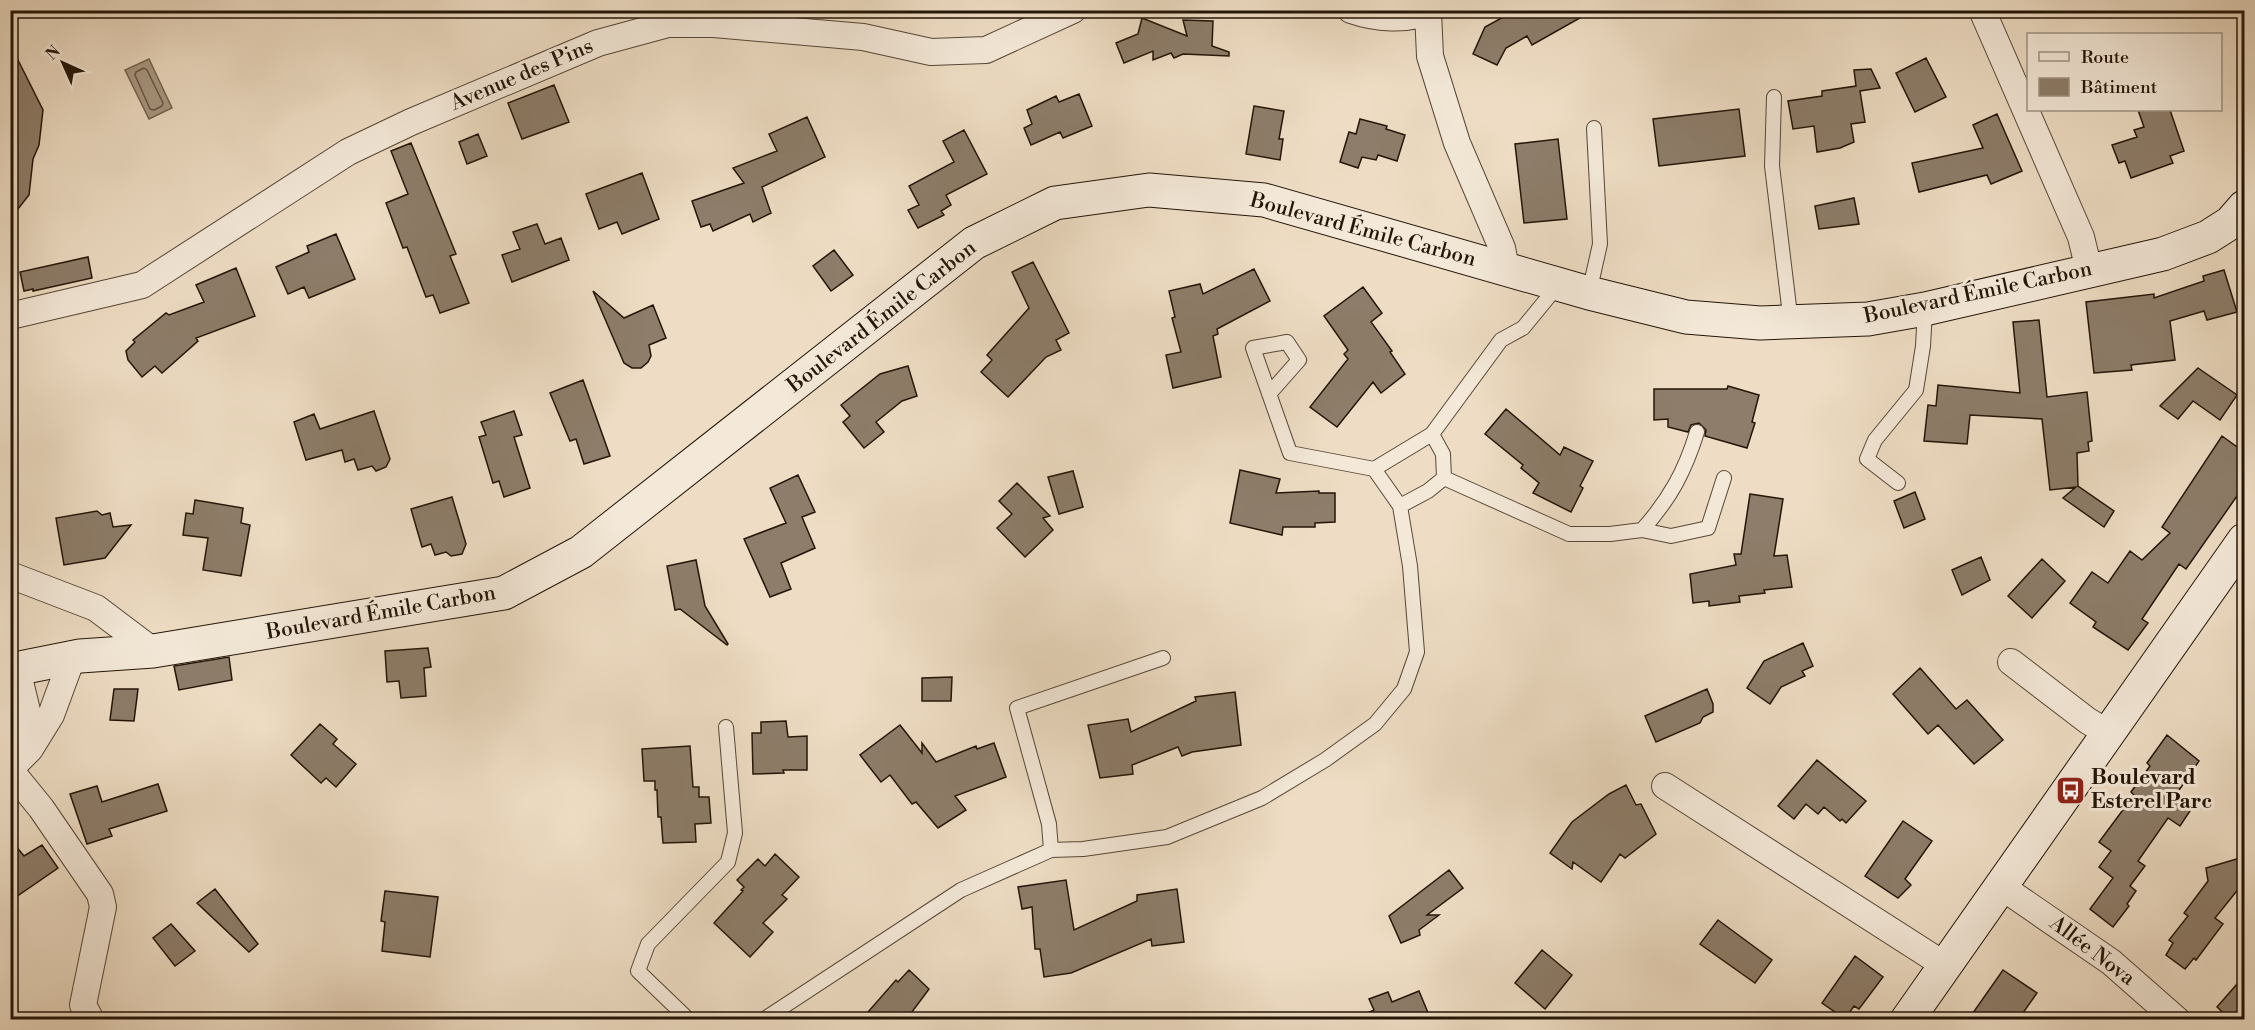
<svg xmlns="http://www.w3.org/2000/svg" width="2255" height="1030" font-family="'Libre Bodoni',serif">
<rect width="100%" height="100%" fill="#eeddc4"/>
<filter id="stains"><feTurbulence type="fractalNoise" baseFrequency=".00333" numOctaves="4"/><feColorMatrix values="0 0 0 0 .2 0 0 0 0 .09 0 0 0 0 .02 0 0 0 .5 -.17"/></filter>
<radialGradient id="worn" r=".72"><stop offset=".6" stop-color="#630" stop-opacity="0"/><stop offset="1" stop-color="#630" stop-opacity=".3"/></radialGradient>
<path fill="#a99984" stroke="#736452" stroke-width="1.5" d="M 149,59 L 172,108 L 149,119 L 125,70 Z"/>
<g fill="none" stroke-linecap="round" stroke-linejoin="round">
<path stroke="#665746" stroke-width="1.5" d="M 144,68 L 147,70 L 163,103 L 162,106 L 154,110 L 150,109 L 135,75 L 136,72 Z"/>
</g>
<path fill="#8d7d6a" stroke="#231508" stroke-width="1.5" d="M 1516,10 L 1594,10 L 1532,45 L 1527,36 L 1506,48 L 1497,65 L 1473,54 L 1485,27 Z
M 1142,18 L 1187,36 L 1183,20 L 1213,21 L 1212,46 L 1229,52 L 1229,56 L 1183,54 L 1174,58 L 1171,53 L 1153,60 L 1153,51 L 1124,63 L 1116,43 L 1138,34 Z
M 10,44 L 43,110 L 39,145 L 33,159 L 29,195 L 10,219 Z
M 1926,58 L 1946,97 L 1915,112 L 1896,73 Z
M 1871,69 L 1880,88 L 1860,91 L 1865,122 L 1851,124 L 1854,142 L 1840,148 L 1817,152 L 1814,126 L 1793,129 L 1788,101 L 1822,96 L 1822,91 L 1856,86 L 1854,70 Z
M 554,85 L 569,122 L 522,139 L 508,103 Z
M 1079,94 L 1092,126 L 1063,138 L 1060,132 L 1031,145 L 1024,128 L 1032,124 L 1027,110 L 1056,96 L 1059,102 Z
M 1254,106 L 1284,111 L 1279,139 L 1283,139 L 1280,160 L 1246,154 Z
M 1739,109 L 1745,156 L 1659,166 L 1653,119 Z
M 2138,110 L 2170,110 L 2184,151 L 2170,156 L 2173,163 L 2131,178 L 2125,161 L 2119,163 L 2112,145 L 2137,137 L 2134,130 L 2144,127 Z
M 1997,114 L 2022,171 L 1991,184 L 1987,175 L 1919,192 L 1912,163 L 1983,148 L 1973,125 Z
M 807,117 L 825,157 L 762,187 L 771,213 L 753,222 L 750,214 L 713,231 L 710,224 L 701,227 L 692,201 L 744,183 L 733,168 L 777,151 L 769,134 Z
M 1360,119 L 1387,126 L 1386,129 L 1405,135 L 1397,161 L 1378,155 L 1376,160 L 1362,157 L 1358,168 L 1340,162 L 1349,132 L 1356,134 Z
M 964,130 L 987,174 L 946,195 L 951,205 L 941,211 L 944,215 L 918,228 L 908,210 L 919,205 L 909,186 L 954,162 L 943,141 Z
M 478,134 L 487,156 L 467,164 L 459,142 Z
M 1558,139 L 1567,219 L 1524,223 L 1515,144 Z
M 411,143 L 456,254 L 450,256 L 469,303 L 440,313 L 433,295 L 426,297 L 407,247 L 403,248 L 386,203 L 408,194 L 391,151 Z
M 642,173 L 659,219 L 622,234 L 617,222 L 599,229 L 586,194 Z
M 1854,198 L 1859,224 L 1819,229 L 1815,206 Z
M 537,224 L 545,244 L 561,238 L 569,260 L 512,282 L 502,255 L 520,249 L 513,232 Z
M 336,234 L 355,279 L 309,298 L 304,287 L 288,294 L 276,267 L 309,252 L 307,246 Z
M 834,250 L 853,275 L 831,291 L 813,266 Z
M 88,257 L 92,278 L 33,291 L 33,289 L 24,291 L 20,272 Z
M 1033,262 L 1069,333 L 1056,340 L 1061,350 L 1046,357 L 1008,397 L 981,372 L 992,360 L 987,355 L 1029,308 L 1012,272 Z
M 236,268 L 255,316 L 196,338 L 198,341 L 162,373 L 155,366 L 142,377 L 128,360 L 126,351 L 135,342 L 133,340 L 166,313 L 169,315 L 204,302 L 196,285 Z
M 1254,269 L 1270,301 L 1217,329 L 1218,334 L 1213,336 L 1221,377 L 1173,388 L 1166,355 L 1181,352 L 1172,318 L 1175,317 L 1169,291 L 1200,284 L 1203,294 Z
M 2224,270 L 2237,312 L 2207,320 L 2204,311 L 2170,321 L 2175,360 L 2131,365 L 2132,370 L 2094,373 L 2086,302 L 2154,294 L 2154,298 L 2204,281 L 2203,276 Z
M 1363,287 L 1382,313 L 1371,322 L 1392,351 L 1390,352 L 1405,374 L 1381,393 L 1373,382 L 1337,427 L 1310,407 L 1348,359 L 1344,354 L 1348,350 L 1324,316 Z
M 593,291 L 624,318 L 653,305 L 666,338 L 649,345 L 651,356 L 648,362 L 641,368 L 632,368 L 624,363 Z
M 2039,320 L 2047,397 L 2087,392 L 2092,441 L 2088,442 L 2089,451 L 2077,453 L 2078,486 L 2114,511 L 2104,527 L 2063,498 L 2076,487 L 2050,490 L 2042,419 L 1970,415 L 1967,444 L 1924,441 L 1928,405 L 1936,406 L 1938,385 L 2020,393 L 2013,322 Z
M 908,366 L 917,396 L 902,401 L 876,422 L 884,432 L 864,448 L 843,422 L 850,416 L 841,405 L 880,374 Z
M 2198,368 L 2237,395 L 2220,420 L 2193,401 L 2178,419 L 2160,406 Z
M 583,380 L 610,456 L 584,464 L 576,439 L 570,441 L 550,393 Z
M 1728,386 L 1759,395 L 1752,422 L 1755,423 L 1747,448 L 1705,436 L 1706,430 L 1699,423 L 1691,425 L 1688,432 L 1668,427 L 1668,419 L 1654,420 L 1654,389 L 1727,389 Z
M 1506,409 L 1560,455 L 1564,447 L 1593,461 L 1580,486 L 1583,488 L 1571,512 L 1533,493 L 1539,483 L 1521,468 L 1523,465 L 1485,434 Z
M 374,411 L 390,459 L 386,467 L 376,471 L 372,466 L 358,470 L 354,459 L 345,462 L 342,450 L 306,460 L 294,422 L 314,414 L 320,429 Z
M 514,411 L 522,435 L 514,437 L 530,488 L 504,497 L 499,481 L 493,483 L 479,437 L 486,435 L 481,422 Z
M 2222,436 L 2244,452 L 2244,486 L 2186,569 L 2179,564 L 2142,619 L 2148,623 L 2128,650 L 2093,627 L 2096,622 L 2070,603 L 2092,572 L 2108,583 L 2130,551 L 2142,560 L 2170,533 L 2162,527 Z
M 1240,470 L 1280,479 L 1276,493 L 1319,491 L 1319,493 L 1335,493 L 1335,522 L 1315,523 L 1315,527 L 1283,527 L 1282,535 L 1230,523 Z
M 1073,471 L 1083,507 L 1059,514 L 1048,477 Z
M 798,475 L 815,512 L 802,517 L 815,548 L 781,563 L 791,589 L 770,597 L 744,539 L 786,523 L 770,488 Z
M 1017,483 L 1050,516 L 1043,518 L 1053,530 L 1025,557 L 997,528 L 1012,514 L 999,501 Z
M 1915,492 L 1925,519 L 1904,528 L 1894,501 Z
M 1750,494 L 1783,499 L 1774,556 L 1787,555 L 1792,587 L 1764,590 L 1765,593 L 1739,596 L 1740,602 L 1709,606 L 1709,601 L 1693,603 L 1690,574 L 1736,565 L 1734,554 L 1741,554 Z
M 452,497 L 466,544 L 462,554 L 451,556 L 446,552 L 435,555 L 431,544 L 422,547 L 411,509 Z
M 195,500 L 243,508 L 241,523 L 250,525 L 241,576 L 203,570 L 208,538 L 183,535 L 186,513 L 193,514 Z
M 97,511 L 102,515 L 110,513 L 113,527 L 131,525 L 105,558 L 64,565 L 56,518 Z
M 1981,557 L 1990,580 L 1962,595 L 1952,570 Z
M 2042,559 L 2065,581 L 2032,618 L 2008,596 Z
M 696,560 L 705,606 L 728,644 L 727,645 L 680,609 L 675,610 L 667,566 Z
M 1803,643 L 1813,666 L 1802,671 L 1805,676 L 1781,687 L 1770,704 L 1747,688 L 1764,661 Z
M 428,648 L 431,667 L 424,668 L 426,696 L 401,698 L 399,681 L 387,682 L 385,651 Z
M 229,657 L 232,680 L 179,690 L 174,666 Z
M 1920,668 L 1956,709 L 1967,700 L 2003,740 L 1974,764 L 1938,725 L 1928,734 L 1893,694 Z
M 952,677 L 951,701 L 922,701 L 922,678 Z
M 114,689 L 138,689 L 134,721 L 110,720 Z
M 1707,689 L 1713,704 L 1713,712 L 1703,717 L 1700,723 L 1656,742 L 1645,716 Z
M 1235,692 L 1241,745 L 1192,752 L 1182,756 L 1178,747 L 1132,765 L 1133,774 L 1100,778 L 1088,725 L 1128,719 L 1131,732 L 1196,701 L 1195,697 Z
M 786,721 L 788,737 L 807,736 L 807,770 L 783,770 L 784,773 L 753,774 L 752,733 L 761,733 L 761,722 Z
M 320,724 L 337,739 L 333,744 L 356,764 L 336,787 L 326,778 L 321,783 L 291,755 Z
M 900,725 L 922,753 L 922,743 L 936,762 L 976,746 L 977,749 L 994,743 L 1006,777 L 955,796 L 966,810 L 938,828 L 916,802 L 912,804 L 890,775 L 881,782 L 860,755 Z
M 2167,735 L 2199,761 L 2175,796 L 2192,808 L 2180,826 L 2168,818 L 2138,861 L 2145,866 L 2130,886 L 2136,891 L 2127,904 L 2129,906 L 2113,927 L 2090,909 L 2113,878 L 2099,867 L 2111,851 L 2099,842 L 2134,795 L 2131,792 L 2150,766 L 2147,763 Z
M 690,746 L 693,787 L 699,787 L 699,797 L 709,797 L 711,823 L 695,824 L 696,842 L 663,843 L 661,817 L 658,817 L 657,790 L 655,790 L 655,781 L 644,781 L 642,749 Z
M 1817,760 L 1866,801 L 1846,823 L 1842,819 L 1840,821 L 1824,807 L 1818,814 L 1806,804 L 1794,819 L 1778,806 Z
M 158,784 L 167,811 L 109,829 L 112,836 L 87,844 L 70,794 L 97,786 L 102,802 Z
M 1626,785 L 1636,805 L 1641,804 L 1656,834 L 1625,858 L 1620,854 L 1601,882 L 1573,862 L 1572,869 L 1550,853 L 1572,822 L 1609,794 Z
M 1903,821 L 1932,841 L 1905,879 L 1911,885 L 1898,898 L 1865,876 Z
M 10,839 L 24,856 L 42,845 L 58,868 L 10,901 Z
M 775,854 L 799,877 L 782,895 L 787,899 L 763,923 L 773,932 L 750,957 L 714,923 L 743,891 L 741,890 L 744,887 L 737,880 L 758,859 L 765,866 Z
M 2240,858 L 2244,886 L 2240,887 L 2215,918 L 2223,924 L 2196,960 L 2194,958 L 2185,969 L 2166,955 L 2173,943 L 2169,940 L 2188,916 L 2184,913 L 2208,881 L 2206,868 Z
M 1449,870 L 1463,888 L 1427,915 L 1439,915 L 1419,930 L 1420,935 L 1401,943 L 1389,916 Z
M 1066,880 L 1074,930 L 1137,901 L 1137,895 L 1177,889 L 1184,942 L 1152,946 L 1151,939 L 1071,973 L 1044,977 L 1040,949 L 1035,949 L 1032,907 L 1022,909 L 1018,887 Z
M 215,889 L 258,944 L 249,952 L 197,903 Z
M 385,891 L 438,897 L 430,957 L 382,951 L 385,922 L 381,921 Z
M 1718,920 L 1772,960 L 1755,983 L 1700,944 Z
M 171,924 L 195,951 L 175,966 L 153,938 Z
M 1542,950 L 1572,975 L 1545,1009 L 1515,983 Z
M 1855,956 L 1883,977 L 1859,1009 L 1854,1006 L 1845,1019 L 1822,1003 Z
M 909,970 L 929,989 L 906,1020 L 861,1020 L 896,980 L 898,982 Z
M 2003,970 L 2037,993 L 2018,1020 L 1968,1020 Z
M 2244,976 L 2244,1020 L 2231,1020 L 2217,1007 Z
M 1419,991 L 1431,1020 L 1352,1020 L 1374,1010 L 1369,999 L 1388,992 L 1392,1002 Z"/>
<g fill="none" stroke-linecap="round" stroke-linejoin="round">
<defs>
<path id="lane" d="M 1774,97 L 1772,166 L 1791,323
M 1589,293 L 1600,244 L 1594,128
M 1269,394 L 1299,360 L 1287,342 L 1253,348 L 1290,453 L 1374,469 L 1432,434 L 1501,340 L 1523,328 L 1559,284
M 1432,434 L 1443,454 L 1444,478
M 1374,469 L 1400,506
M 1444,478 L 1569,534 L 1610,534 L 1642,530 L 1671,536 L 1708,528 L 1724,478
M 1898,483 L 1867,459 L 1875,440 L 1916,390 L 1923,346 L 1925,309
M 1642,530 C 1670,499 1685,471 1697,432
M 1051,850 L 1049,824 L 1017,708 L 1163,658
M 689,1020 L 638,971 L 648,944 L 728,862 L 735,833 L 726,727
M 763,1020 L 961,890 L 1051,850 L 1083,849 L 1167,837 L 1262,798 L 1325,760 L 1375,724 L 1404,689 L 1417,652 L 1410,566 L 1400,506 L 1428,491 L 1444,478"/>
<path id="street" d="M 1351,10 C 1374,18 1408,22 1431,10
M 1982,10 L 2081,237 L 2089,270
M 1428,12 L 1430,56 L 1457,143 L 1502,248 L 1506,268
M 10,316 L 142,285 L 348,152 L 411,122 L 598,43 L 668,24 L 714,24 L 863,37 L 931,52 L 986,50 L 1073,10
M 10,575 L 96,608 L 153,651
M 2011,662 L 2088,721 L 2110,734
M 17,669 L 28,715 L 17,753
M 10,769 L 30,749 L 51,715 L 72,658
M 10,770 L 41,808 L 100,894 L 103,907 L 83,1005 L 91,1020
M 1665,786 L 1946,966
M 2002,887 L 2111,962 L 2177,1020"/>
<path id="secondary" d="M 10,670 L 80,656 L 153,651 L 504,593 L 581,552 L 974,243 L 1055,203 L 1149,190 L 1264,200 L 1589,293 L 1686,317 L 1760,323 L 1868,319 L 1925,309 L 2163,254 L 2208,237 L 2230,223 L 2244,207
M 1907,1020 L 2244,540"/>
</defs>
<use href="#lane" stroke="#564737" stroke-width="16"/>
<use href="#street" stroke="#564737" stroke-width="28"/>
<use href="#secondary" stroke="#231508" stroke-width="35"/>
<use href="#lane" stroke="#f4e9d9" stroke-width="14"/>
<use href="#street" stroke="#f4e9d9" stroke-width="26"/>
<use href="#secondary" stroke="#f4e9d9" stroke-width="33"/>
</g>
<defs>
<symbol id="bus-square" viewBox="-11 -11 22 22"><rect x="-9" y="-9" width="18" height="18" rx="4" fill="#8f2418" stroke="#f4e9d9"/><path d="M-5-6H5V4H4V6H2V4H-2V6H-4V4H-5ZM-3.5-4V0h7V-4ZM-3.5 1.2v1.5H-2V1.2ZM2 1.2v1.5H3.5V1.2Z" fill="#fff"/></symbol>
</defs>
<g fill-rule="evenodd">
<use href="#bus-square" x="2054" y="774" width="33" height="33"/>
</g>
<g text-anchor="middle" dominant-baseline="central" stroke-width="6" stroke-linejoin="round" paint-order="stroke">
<g font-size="21" fill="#231508" stroke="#f4e9d9">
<text transform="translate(522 75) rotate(-23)">Avenue des Pins</text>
<text transform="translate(1363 230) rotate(15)">Boulevard Émile Carbon</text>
<text transform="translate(1978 293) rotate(-12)">Boulevard Émile Carbon</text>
<text transform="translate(882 317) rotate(-38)">Boulevard Émile Carbon</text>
<text transform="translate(381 613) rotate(-10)">Boulevard Émile Carbon</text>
<text transform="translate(2092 951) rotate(37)">Allée Nova</text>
</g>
<g font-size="21" font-weight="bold" fill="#231508" stroke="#f4e9d9" text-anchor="start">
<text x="2091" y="778">Boulevard<tspan x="2091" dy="24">Esterel Parc</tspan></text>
</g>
</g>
<rect width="2255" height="1030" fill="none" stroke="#eeddc4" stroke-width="36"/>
<rect x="12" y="12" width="2231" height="1006" fill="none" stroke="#231508" stroke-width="3"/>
<rect x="18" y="18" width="2219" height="994" fill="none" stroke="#231508" stroke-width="1.5"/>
<rect x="2027" y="33" width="195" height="78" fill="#f4e9d9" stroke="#a09485" stroke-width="1.5"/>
<rect x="2039" y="52" width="30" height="9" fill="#f4e9d9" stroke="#a09485" stroke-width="1.5"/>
<text x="2081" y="63" font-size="18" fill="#231508">Route</text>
<rect x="2039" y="78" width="30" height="18" fill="#8d7d6a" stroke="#a09485" stroke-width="1.5"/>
<text x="2081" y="93" font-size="18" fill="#231508">Bâtiment</text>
<g transform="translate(63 63) rotate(315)" stroke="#f4e9d9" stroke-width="4.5" paint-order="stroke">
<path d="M0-4.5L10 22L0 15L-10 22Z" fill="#231508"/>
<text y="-9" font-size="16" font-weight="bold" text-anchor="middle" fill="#231508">N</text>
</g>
<rect width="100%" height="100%" filter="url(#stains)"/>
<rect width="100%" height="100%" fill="url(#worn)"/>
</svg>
